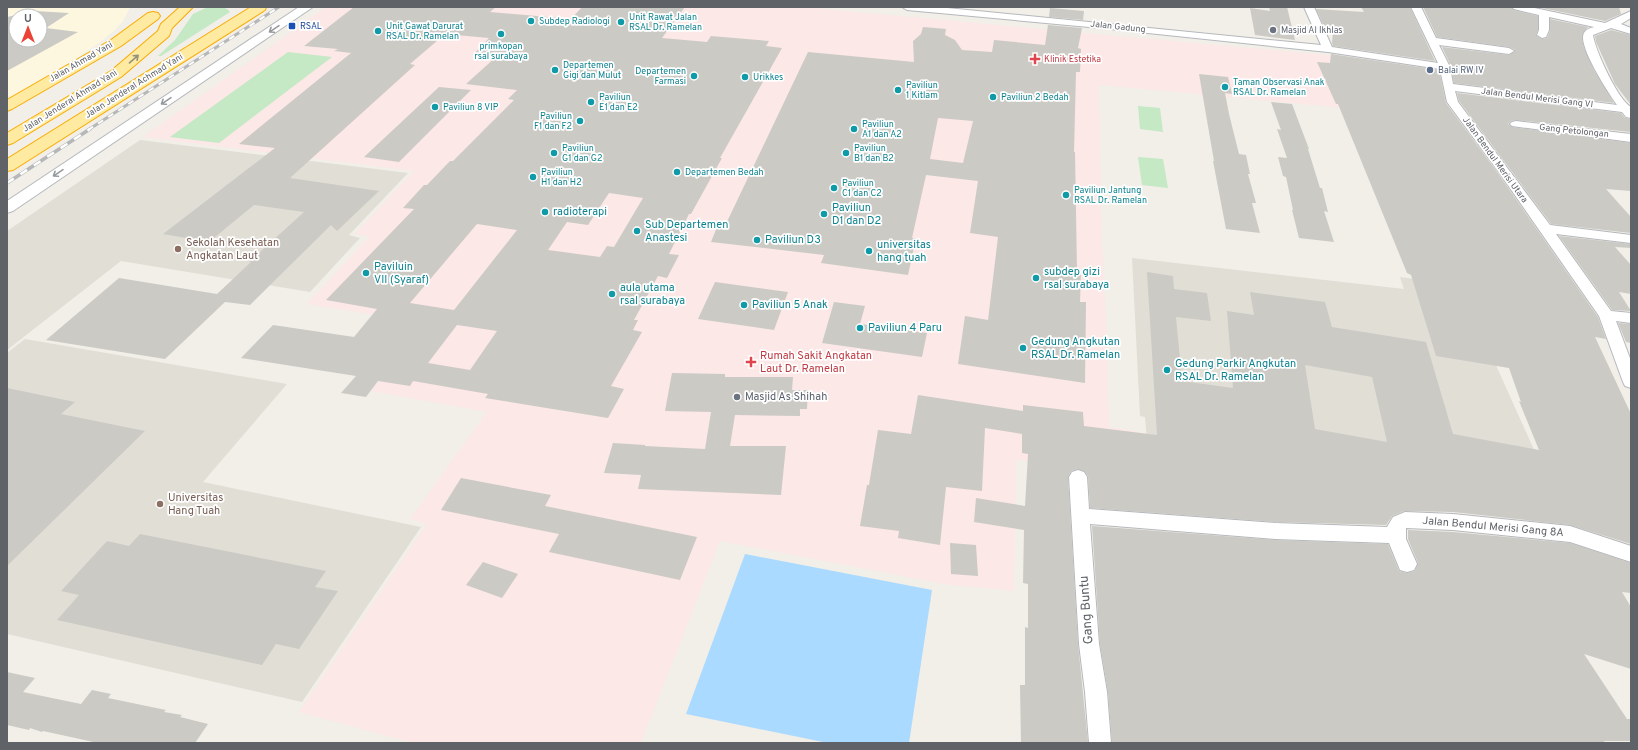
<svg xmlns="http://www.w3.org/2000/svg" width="1638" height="750" font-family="Overpass,sans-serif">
<rect width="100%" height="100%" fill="#f1efe8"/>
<path fill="#fef7e0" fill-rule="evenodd" d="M 7,7 L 130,7 L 123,21 L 115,30 L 99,43 L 69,63 L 7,101 ZM 16,16 L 40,16 L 40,40 L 16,40 Z"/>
<path fill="#e1ded6" d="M 140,140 L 408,173 L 349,235 L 360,238 L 310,292 L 121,261 L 7,350 L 7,231 Z
M 1132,258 L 1404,289 L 1400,277 L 1460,285 L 1552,490 L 1150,473 L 1145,417 L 1140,416 Z
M 25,339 L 287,384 L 203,482 L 421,527 L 302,702 L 7,634 L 7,353 Z"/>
<path fill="#fce8e6" d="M 326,7 L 804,7 L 1349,57 L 1375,111 L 1099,85 L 1102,241 L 1107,334 L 1109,427 L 1140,432 L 1143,474 L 1016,460 L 1014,591 L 949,585 L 720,541 L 641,743 L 413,743 L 299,712 L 427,524 L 410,519 L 487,412 L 371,391 L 426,323 L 307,304 L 369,237 L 355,234 L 414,171 L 143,137 Z"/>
<path fill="#c5e8c5" d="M 208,7 C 217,7 225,5 230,12 L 161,56 L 158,56 L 175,40 L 193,14 Z
M 288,52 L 332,57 L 219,143 L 170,137 Z
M 1138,106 L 1160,108 L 1163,132 L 1140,129 Z
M 1138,157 L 1163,159 L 1168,188 L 1142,185 Z"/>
<path fill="#aadaff" d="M 745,554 L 932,590 L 909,743 L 828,743 L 686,714 Z"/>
<path fill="#cccac5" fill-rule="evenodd" d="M 354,7 L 496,7 L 490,12 L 571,19 L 582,7 L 685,7 L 662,38 L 707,42 L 711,36 L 769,41 L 766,46 L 782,48 L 720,158 L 722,158 L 691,214 L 689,214 L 669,254 L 679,255 L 667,278 L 658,276 L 634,320 L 638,320 L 633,330 L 642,332 L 611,386 L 624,389 L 608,418 L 485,398 L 488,394 L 413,381 L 410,386 L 378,381 L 366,397 L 341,393 L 356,376 L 241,358 L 273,325 L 354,337 L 377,309 L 326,300 L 414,209 L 403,208 L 424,185 L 427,185 L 450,161 L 453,161 L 514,100 L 508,99 L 517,90 L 466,84 L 497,56 L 474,54 L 489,38 L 445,34 L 410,64 L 415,65 L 290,178 L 379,191 L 337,231 L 331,225 L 250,305 L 225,302 L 165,359 L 46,340 L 119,278 L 217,294 L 251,262 L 249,262 L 304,212 L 254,205 L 209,242 L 163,234 L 275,148 L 239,144 L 351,53 L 334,51 L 338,49 L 304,46 ZM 609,193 L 643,198 L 614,247 L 607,246 L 600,257 L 548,250 L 567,222 L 588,225 ZM 477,224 L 517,230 L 454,310 L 410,303 ZM 457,325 L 497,331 L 470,370 L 428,363 Z
M 1269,7 L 1287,7 L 1295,40 L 1255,35 L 1250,8 L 1270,11 Z
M 1361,7 L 1410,7 L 1435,61 L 1333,46 L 1332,43 L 1333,31 L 1326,30 L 1316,9 L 1364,12 Z
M 1423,7 L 1510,7 L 1514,10 L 1538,16 L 1538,30 L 1536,35 L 1542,39 L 1547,38 L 1550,31 L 1550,19 L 1588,27 L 1583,33 L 1582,39 L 1584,48 L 1594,70 L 1614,103 L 1454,83 L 1451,66 L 1442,47 L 1509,55 L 1515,50 L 1509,47 L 1437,37 Z
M 1537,7 L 1619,7 L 1621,14 L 1605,21 Z
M 1050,8 L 1084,11 L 1083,20 L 1049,17 Z
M 35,11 L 69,13 L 46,28 L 78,32 L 7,71 L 7,17 ZM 16,16 L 40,16 L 40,40 L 16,40 Z
M 1048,25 L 1082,28 L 1078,48 L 1081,49 L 1080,72 L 1076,72 L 1074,152 L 1075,152 L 1077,271 L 1081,271 L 1080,302 L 1086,302 L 1085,383 L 958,364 L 965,316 L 988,320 L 998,237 L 970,233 L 978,181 L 926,175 L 912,238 L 916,238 L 908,275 L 821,263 L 824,255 L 711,242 L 717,227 L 724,228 L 808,52 L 914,62 L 913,41 L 921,34 L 923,27 L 946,29 L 945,35 L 955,40 L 962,50 L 992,52 L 994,40 L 1045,45 ZM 938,118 L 973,121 L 963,163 L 930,159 Z
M 1611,30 L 1631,35 L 1631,105 L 1615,84 L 1596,42 L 1595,36 Z
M 1331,54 L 1439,70 L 1446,103 L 1495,169 L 1598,317 L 1606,339 L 1595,337 L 1631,414 L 1631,544 L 1570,525 L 1453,512 L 1404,511 L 1392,516 L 1386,525 L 1275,522 L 1090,508 L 1088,476 L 1084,471 L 1078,469 L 1071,471 L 1068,477 L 1078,644 L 1088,743 L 1021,743 L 1020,685 L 1025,685 L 1025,627 L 1028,628 L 1028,584 L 1023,583 L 1024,530 L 974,522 L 976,498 L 1025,506 L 1028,454 L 1022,453 L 1022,434 L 985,428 L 982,491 L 946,487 L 940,545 L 898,538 L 899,531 L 860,526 L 867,485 L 869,485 L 878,430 L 911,434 L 918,395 L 1023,411 L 1023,405 L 1083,412 L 1084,426 L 1157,435 L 1147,272 L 1173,276 L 1174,289 L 1207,293 L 1211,321 L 1176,317 L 1182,381 L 1233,388 L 1227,311 L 1254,315 L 1250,292 L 1325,302 L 1332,327 L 1426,342 L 1453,434 L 1539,450 L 1519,401 L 1521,402 L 1509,368 L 1436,356 L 1411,275 L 1407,273 L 1338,104 L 1336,104 L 1317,62 L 1330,63 ZM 1305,365 L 1372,377 L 1387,442 L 1315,429 Z
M 1199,74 L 1228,77 L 1232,94 L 1225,93 L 1229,114 L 1239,154 L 1246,155 L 1250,174 L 1248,174 L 1256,203 L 1252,203 L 1260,233 L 1226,229 L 1213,161 L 1214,161 Z
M 439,87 L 471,90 L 399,162 L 364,157 Z
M 1457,93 L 1621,113 L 1625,118 L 1631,119 L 1631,132 L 1516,120 L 1511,121 L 1508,124 L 1512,127 L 1631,143 L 1631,191 L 1606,189 L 1631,217 L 1631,233 L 1551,224 L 1459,101 Z
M 1271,102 L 1292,104 L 1309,149 L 1308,149 L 1320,188 L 1322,188 L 1328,212 L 1324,211 L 1334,242 L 1299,238 L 1292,210 L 1293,210 L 1286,177 L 1283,176 L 1278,157 L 1287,158 L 1277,129 L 1281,130 Z
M 1559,236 L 1631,244 L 1631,248 L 1615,247 L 1631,265 L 1631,294 L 1619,292 L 1631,311 L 1612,310 Z
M 715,282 L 788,292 L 774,330 L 698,319 Z
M 834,302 L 865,306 L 860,324 L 927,333 L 922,357 L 822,343 Z
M 1618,323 L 1631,324 L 1631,343 L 1626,342 Z
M 672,373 L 725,374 L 725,377 L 793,377 L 792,390 L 808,390 L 807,409 L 800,409 L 800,416 L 735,415 L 730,446 L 786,446 L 781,495 L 638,489 L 641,475 L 604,473 L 613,443 L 645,445 L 645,446 L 705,449 L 711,412 L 665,411 Z
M 7,388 L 75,402 L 61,414 L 145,431 L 7,566 Z
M 461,478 L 551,495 L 545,506 L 697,537 L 680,580 L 549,552 L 559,534 L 441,510 Z
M 1092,526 L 1275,540 L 1388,544 L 1399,571 L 1407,573 L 1415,571 L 1418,563 L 1408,539 L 1408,530 L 1453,532 L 1570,543 L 1631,563 L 1631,593 L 1622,592 L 1631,607 L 1631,669 L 1584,654 L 1627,719 L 1631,719 L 1631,741 L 1604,741 L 1605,743 L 1112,743 L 1108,692 L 1100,644 Z
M 140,534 L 326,571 L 315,587 L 338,591 L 299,649 L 276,644 L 262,665 L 57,620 L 79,595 L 61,591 L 107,541 L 129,546 Z
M 950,543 L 976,545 L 978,576 L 951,574 Z
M 483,562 L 518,574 L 502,598 L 466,585 Z
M 7,672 L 35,678 L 23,692 L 81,704 L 92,690 L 111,694 L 108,698 L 166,710 L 164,712 L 182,715 L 180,717 L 208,724 L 195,743 L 98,743 L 43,731 L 42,732 L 30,728 L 29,730 L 7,725 Z"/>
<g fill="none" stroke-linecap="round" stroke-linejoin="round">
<defs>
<path id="minor" d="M 902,7 L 937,7 L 1321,45 L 1304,7 L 1314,7 L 1332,47 L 1438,63 L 1411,7 L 1421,7 L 1436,38 L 1509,48 L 1514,51 L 1509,54 L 1439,45 L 1450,67 L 1453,84 L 1617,105 C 1609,94 1577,45 1584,33 C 1586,29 1591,28 1594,27 L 1549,17 L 1549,30 L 1546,37 L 1542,38 L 1537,35 L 1539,30 L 1539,15 L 1514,9 L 1512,7 L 1530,7 L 1605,23 L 1631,11 L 1631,18 L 1621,24 L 1631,28 L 1631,34 L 1611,28 L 1593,35 C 1595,50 1618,100 1631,107 L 1631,118 L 1626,117 L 1622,112 L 1455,91 L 1458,102 L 1550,225 L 1631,235 L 1631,243 L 1556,234 L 1611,311 L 1631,313 L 1631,323 L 1616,321 L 1631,361 L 1631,388 L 1625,386 L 1623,382 L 1599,316 L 1496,168 L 1447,102 L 1440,69 L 1328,52 L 1100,28 L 907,10 Z
M 1516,121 L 1631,134 L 1631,142 L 1512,126 L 1510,124 L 1512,122 Z
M 1078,470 L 1084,472 L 1087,477 L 1089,509 L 1275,523 L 1387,527 L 1393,517 L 1405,512 L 1453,514 L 1570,526 L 1631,546 L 1631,562 L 1570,542 L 1453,530 L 1406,528 L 1406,539 L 1417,564 L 1414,570 L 1407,572 L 1400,570 L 1389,543 L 1275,539 L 1090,524 L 1099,644 L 1107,692 L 1111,743 L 1089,743 L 1085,692 L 1079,644 L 1069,477 L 1072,472 Z"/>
<path id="tertiary" d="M 299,7 L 313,7 L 13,211 L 7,213 L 7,201 Z"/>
<path id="trunk" d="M 180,7 L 193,7 L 172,28 L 169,36 L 121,77 L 13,143 L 7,145 L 7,133 L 111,71 L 158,31 L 161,24 Z
M 251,7 L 266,7 L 265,10 L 13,170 L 7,171 L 7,159 Z
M 153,12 L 158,13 L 160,16 L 158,19 L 121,46 L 12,109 L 7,111 L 7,100 L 111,40 L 148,13 Z"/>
</defs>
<use href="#minor" stroke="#b5b8bc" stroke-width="2"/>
<use href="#tertiary" stroke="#b5b8bc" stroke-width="2"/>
<use href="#trunk" stroke="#f9ab00" stroke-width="2"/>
<use href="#minor" fill="#fff" fill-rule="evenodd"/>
<use href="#tertiary" fill="#fff" fill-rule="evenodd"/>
<use href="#trunk" fill="#feeaa1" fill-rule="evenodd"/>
<defs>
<path id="rail-far1" d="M 88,130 L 279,7"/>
<path id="rail" d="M 7,183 L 90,129"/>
</defs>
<use href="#rail-far1" stroke="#b6b7b8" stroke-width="3"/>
<use href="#rail" stroke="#b6b7b8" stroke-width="3.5"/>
<use href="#rail-far1" stroke="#fff" stroke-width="2" stroke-dasharray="6" stroke-linecap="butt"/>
<use href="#rail" stroke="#fff" stroke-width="2.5" stroke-dasharray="8" stroke-linecap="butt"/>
</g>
<defs><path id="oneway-shaft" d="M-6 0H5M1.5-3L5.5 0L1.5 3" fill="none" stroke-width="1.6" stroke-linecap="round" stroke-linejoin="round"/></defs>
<g stroke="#979a9d">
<use href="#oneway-shaft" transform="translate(274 29) rotate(146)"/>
<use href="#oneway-shaft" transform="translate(166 101) rotate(146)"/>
<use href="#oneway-shaft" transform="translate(58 173) rotate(146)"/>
</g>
<use stroke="#97927c" href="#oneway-shaft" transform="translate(134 59) rotate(-41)"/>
<g fill="#0f9aa8" stroke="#fff" stroke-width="1.5">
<circle cx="531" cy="21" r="4"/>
<circle cx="621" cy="22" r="4"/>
<circle cx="378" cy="31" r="4"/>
<circle cx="501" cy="34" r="4"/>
<circle cx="555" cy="70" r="4"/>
<circle cx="694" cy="76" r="4"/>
<circle cx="745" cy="77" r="4"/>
<circle cx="1225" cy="87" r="4"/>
<circle cx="898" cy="90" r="4"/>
<circle cx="993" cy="97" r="4"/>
<circle cx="591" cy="102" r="4"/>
<circle cx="435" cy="107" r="4"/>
<circle cx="580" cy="121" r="4"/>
<circle cx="854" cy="129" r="4"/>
<circle cx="554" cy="153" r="4"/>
<circle cx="846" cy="153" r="4"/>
<circle cx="677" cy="172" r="4"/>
<circle cx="533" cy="177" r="4"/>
<circle cx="834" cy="188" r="4"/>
<circle cx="1066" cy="195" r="4"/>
<circle cx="545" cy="212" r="4"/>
<circle cx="824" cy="214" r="4"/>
<circle cx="637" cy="231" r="4"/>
<circle cx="757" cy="240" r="4"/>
<circle cx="869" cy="251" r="4"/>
<circle cx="366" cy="273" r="4"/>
<circle cx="1036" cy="278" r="4"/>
<circle cx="612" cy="294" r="4"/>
<circle cx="744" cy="305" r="4"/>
<circle cx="860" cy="328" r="4"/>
<circle cx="1023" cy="348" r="4"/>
<circle cx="1167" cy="370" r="4"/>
</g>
<rect fill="#1a4fb4" stroke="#fff" stroke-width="1.5" x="288" y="22" width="8" height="8" rx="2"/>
<g fill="#6b7280" stroke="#fff" stroke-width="1.5">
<circle cx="1273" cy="30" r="4"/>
<circle cx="737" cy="397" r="4"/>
</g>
<g fill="#e0444e" stroke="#fff" stroke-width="1.5">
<path d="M1033 53h4v4h4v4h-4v4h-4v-4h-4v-4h4z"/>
<path d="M749 356h4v4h4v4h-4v4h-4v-4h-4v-4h4z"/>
</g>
<circle fill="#5c6f8a" stroke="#fff" stroke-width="1.5" cx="1430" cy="70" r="4"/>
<g fill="#8d6e63" stroke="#fff" stroke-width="1.5">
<circle cx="178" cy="249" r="4"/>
<circle cx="160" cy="504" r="4"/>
</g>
<g text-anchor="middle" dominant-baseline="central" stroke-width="3.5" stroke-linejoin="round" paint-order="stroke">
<g font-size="9" fill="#0d838f" stroke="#fff" text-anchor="start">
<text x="629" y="17">Unit Rawat Jalan<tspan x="629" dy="10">RSAL Dr. Ramelan</tspan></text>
<text x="539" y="21">Subdep Radiologi</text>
<text x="386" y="26">Unit Gawat Darurat<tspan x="386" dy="10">RSAL Dr. Ramelan</tspan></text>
<text x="501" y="46" text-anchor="middle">primkopan<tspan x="501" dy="10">rsal surabaya</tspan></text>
<text x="563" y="65">Departemen<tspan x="563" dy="10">Gigi dan Mulut</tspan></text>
<text x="686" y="71" text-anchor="end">Departemen<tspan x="686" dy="10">Farmasi</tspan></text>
<text x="753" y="77">Urikkes</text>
<text x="1233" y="82">Taman Observasi Anak<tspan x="1233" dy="10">RSAL Dr. Ramelan</tspan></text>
<text x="906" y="85">Paviliun<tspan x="906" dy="10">1 Kitlam</tspan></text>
<text x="599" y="97">Paviliun<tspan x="599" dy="10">E1 dan E2</tspan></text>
<text x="1001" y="97">Paviliun 2 Bedah</text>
<text x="443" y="107">Paviliun 8 VIP</text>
<text x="572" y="116" text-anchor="end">Paviliun<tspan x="572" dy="10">F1 dan F2</tspan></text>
<text x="862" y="124">Paviliun<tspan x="862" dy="10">A1 dan A2</tspan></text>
<text x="562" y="148">Paviliun<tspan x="562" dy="10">G1 dan G2</tspan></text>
<text x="854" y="148">Paviliun<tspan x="854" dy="10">B1 dan B2</tspan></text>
<text x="541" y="172">Paviliun<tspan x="541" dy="10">H1 dan H2</tspan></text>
<text x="685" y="172">Departemen Bedah</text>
<text x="842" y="183">Paviliun<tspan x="842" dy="10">C1 dan C2</tspan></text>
<text x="1074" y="190">Paviliun Jantung<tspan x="1074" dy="10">RSAL Dr. Ramelan</tspan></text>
</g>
<g font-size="9" fill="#164399" stroke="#fff" text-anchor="start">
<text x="300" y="26">RSAL</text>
</g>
<g font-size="9" fill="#5f6368" stroke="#fff">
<text transform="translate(1118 27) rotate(6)">Jalan Gadung</text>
<text transform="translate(81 62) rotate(-30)">Jalan Ahmad Yani</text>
<text transform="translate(134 86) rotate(-32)">Jalan Jenderal Achmad Yani</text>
<text transform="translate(1537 98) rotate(7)">Jalan Bendul Merisi Gang VI</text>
<text transform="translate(70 101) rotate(-32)">Jalan Jenderal Ahmad Yani</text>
<text transform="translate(1574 131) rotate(6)">Gang Petolongan</text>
<text transform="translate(1495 160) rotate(54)">Jalan Bendul Merisi Utara</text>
</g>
<g font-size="9" fill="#5b616d" stroke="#fff" text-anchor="start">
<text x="1281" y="30">Masjid Al Ikhlas</text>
</g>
<g font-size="9" fill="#be3a42" stroke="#fff" text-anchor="start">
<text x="1044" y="59">Klinik Estetika</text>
</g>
<g font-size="9" fill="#4e5e75" stroke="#fff" text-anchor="start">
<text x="1438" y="70">Balai RW IV</text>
</g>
<g font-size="11" fill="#0d838f" stroke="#fff" text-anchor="start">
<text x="832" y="208">Paviliun<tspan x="832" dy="13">D1 dan D2</tspan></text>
<text x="553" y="212">radioterapi</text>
<text x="645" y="225">Sub Departemen<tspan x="645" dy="13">Anastesi</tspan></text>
<text x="765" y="240">Paviliun D3</text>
<text x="877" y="245">universitas<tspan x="877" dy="13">hang tuah</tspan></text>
<text x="374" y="267">Paviluin<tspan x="374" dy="13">VII (Syaraf)</tspan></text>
<text x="1044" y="272">subdep gizi<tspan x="1044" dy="13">rsal surabaya</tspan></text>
<text x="620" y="288">aula utama<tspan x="620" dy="13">rsal surabaya</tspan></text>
<text x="752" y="305">Paviliun 5 Anak</text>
<text x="868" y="328">Paviliun 4 Paru</text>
<text x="1031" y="342">Gedung Angkutan<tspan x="1031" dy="13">RSAL Dr. Ramelan</tspan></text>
<text x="1175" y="364">Gedung Parkir Angkutan<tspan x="1175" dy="13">RSAL Dr. Ramelan</tspan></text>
</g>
<g font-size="11" fill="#785e54" stroke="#fff" text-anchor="start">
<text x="186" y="243">Sekolah Kesehatan<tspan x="186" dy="13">Angkatan Laut</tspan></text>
<text x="168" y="498">Universitas<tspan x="168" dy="13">Hang Tuah</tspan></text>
</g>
<g font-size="11" fill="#be3a42" stroke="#fff" text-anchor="start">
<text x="760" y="356">Rumah Sakit Angkatan<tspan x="760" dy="13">Laut Dr. Ramelan</tspan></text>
</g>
<g font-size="11" fill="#5b616d" stroke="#fff" text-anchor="start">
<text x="745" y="397">Masjid As Shihah</text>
</g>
<g font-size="11" fill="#5f6368" stroke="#fff">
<text transform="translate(1493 527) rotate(5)">Jalan Bendul Merisi Gang 8A</text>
</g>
<g font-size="13" fill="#5f6368" stroke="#fff">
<text transform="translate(1087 610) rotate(-94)">Gang Buntu</text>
</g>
</g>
<rect width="1638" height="750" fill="none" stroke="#5f6368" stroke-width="16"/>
<g transform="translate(28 28)"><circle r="19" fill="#ffffff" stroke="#bfc1c3"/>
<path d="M0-3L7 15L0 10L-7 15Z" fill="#ea4335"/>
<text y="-6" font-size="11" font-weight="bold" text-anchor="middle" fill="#5f6368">U</text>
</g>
</svg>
